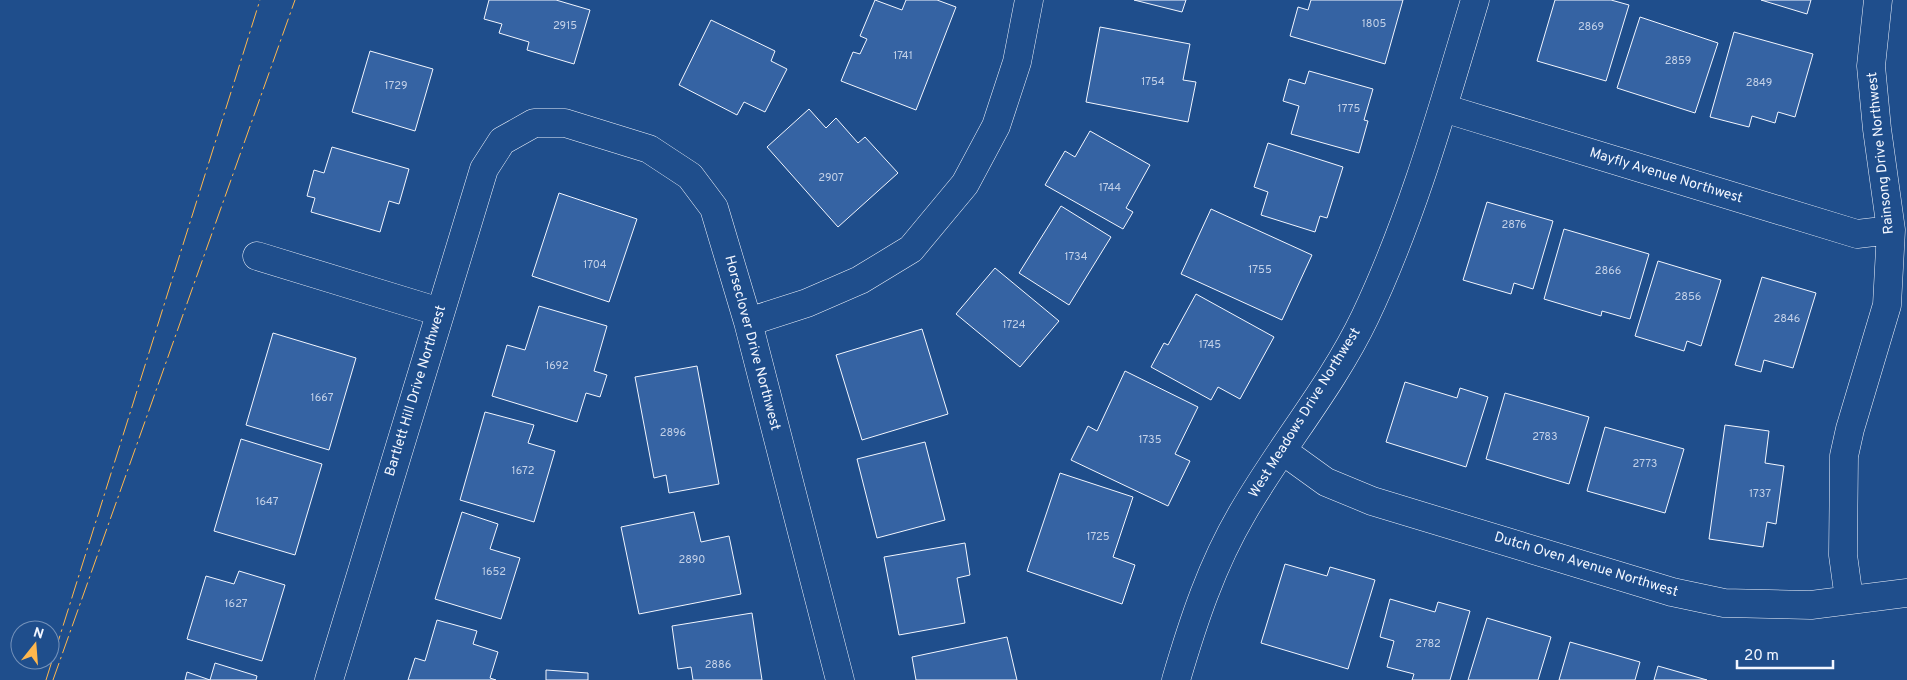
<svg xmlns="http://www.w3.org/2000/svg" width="1907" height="680" font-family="Overpass,sans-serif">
<rect width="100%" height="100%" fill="#1f4e8c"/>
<path fill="#3563a3" stroke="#f2f6ff" d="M 489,0 L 556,0 L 590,10 L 574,64 L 527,50 L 529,42 L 499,33 L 502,24 L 484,19 Z
M 875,0 L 902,10 L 906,0 L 937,0 L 956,7 L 916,110 L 841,81 L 853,52 L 860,54 L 867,39 L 860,36 Z
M 1134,0 L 1186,0 L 1182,12 Z
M 1311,0 L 1403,0 L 1385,64 L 1290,36 L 1298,7 L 1308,10 Z
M 1555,0 L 1611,0 L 1629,5 L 1606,81 L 1537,61 Z
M 1761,0 L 1811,0 L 1807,14 Z
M 1640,17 L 1718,43 L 1695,113 L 1617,88 Z
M 711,20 L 775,51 L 771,61 L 787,69 L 765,112 L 744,102 L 737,115 L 679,85 Z
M 1100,27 L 1190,44 L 1183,80 L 1196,82 L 1188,122 L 1086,102 Z
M 1734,32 L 1813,54 L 1795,117 L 1778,112 L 1775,123 L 1752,116 L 1749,127 L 1710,117 Z
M 370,51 L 433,69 L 415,131 L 352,112 Z
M 1309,71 L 1373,89 L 1364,120 L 1368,121 L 1359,153 L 1291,134 L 1299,106 L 1283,101 L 1289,79 L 1305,84 Z
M 809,109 L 826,128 L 836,118 L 858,143 L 865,137 L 898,173 L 838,227 L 767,147 Z
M 1090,131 L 1150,165 L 1126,208 L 1133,212 L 1123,229 L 1045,185 L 1065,151 L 1075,157 Z
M 1268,143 L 1343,167 L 1327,218 L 1320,216 L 1315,232 L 1261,215 L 1268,192 L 1254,187 Z
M 332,147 L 409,169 L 399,204 L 389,201 L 380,232 L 311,212 L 315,198 L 307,196 L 314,170 L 324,173 Z
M 559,193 L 637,219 L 609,302 L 532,276 Z
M 1487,202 L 1553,221 L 1533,289 L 1514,283 L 1511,294 L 1463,280 Z
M 1061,206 L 1111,237 L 1069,305 L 1019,273 Z
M 1211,209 L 1312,255 L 1282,320 L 1181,274 Z
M 1564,229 L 1649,254 L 1630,319 L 1602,311 L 1601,316 L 1544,299 Z
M 1658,261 L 1721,280 L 1701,346 L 1687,341 L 1684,351 L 1635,336 Z
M 995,268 L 1059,321 L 1020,367 L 956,314 Z
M 1762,277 L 1816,293 L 1793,368 L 1764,360 L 1761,372 L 1735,365 Z
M 1196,294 L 1274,337 L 1240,399 L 1218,387 L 1211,400 L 1151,367 L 1164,343 L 1168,345 Z
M 539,306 L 607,326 L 594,371 L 607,375 L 600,397 L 586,393 L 577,422 L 492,396 L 507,345 L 525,350 Z
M 922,329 L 948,414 L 862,440 L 836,355 Z
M 273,333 L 356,358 L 329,450 L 246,425 Z
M 697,366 L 719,484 L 669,493 L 666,475 L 654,478 L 635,377 Z
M 1125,371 L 1198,407 L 1175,454 L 1190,461 L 1168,506 L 1071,460 L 1088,426 L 1097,431 Z
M 1405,382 L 1457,398 L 1460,388 L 1488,397 L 1466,467 L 1386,442 Z
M 1505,393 L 1589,417 L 1569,484 L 1486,459 Z
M 485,412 L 534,425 L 528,443 L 555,451 L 534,522 L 460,500 Z
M 1725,425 L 1769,431 L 1765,463 L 1784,466 L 1776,524 L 1767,522 L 1763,547 L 1709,539 Z
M 1605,427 L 1684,449 L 1665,513 L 1587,491 Z
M 241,439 L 322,464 L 295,555 L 214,531 Z
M 925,442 L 945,520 L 877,538 L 857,459 Z
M 1060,473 L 1133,497 L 1113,557 L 1135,565 L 1122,604 L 1027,571 Z
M 462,512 L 498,524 L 490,549 L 520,558 L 501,619 L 435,599 Z
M 694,512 L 701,542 L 729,536 L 741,594 L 639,614 L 621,527 Z
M 965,543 L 970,575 L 957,578 L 965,623 L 899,635 L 884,557 Z
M 1285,564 L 1327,576 L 1330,567 L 1375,580 L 1348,669 L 1261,643 Z
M 239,571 L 285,585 L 262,661 L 187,639 L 206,576 L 234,584 Z
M 1390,599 L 1435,612 L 1438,602 L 1470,611 L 1450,680 L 1412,680 L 1414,674 L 1387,667 L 1394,641 L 1380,637 Z
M 752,613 L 762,680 L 693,680 L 691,667 L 678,669 L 672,626 Z
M 1487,618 L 1551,637 L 1538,680 L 1468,680 Z
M 437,620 L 477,631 L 473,644 L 498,652 L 490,678 L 496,680 L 408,680 L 415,658 L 425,661 Z
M 1007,637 L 1017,680 L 916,680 L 912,657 Z
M 1570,642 L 1640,662 L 1635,680 L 1559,680 Z
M 215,663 L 257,676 L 256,680 L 185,680 L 187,672 L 210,680 Z
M 1658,666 L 1707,680 L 1654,680 Z
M 546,670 L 588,673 L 588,680 L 546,680 Z"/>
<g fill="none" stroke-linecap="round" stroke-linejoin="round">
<defs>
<path id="minor" d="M 1443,108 L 1857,234 L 1891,230
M 257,256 L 440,312
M 748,322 L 807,303 L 860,280 L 911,249 L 965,184 L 996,126 L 1017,62 L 1029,0
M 1283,451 L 1326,482 L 1372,501 L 1672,592 L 1724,603 L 1811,605 L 1907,593
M 1849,599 L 1843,555 L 1844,456 L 1850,429 L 1887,305 L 1891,230 L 1877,129 L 1871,66 L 1878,0
M 329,680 L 484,169 L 502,141 L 534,123 L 565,123 L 649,149 L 690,176 L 714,208 L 748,322 L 840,680
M 1176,680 C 1193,622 1212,564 1243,512 C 1281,446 1332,386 1365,317 C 1413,216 1443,107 1475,0"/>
</defs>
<use href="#minor" stroke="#f2f6ff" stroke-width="29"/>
<use href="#minor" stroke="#1f4e8c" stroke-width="28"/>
<path stroke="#ffb74d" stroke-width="1" stroke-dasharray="18 4 2.5 4" stroke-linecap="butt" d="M 46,680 L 260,0
M 53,680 L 295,0"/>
</g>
<g text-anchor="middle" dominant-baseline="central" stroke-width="4" stroke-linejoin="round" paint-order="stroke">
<g font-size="11" fill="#c3d1e8">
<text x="1374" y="24">1805</text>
<text x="565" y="26">2915</text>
<text x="1591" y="27">2869</text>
<text x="903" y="56">1741</text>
<text x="1678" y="61">2859</text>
<text x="1153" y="82">1754</text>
<text x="1759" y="83">2849</text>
<text x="396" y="86">1729</text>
<text x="1349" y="109">1775</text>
<text x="831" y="178">2907</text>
<text x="1110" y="188">1744</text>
<text x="1514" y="225">2876</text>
<text x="1076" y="257">1734</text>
<text x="595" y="265">1704</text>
<text x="1260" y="270">1755</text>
<text x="1608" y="271">2866</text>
<text x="1688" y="297">2856</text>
<text x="1787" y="319">2846</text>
<text x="1014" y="325">1724</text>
<text x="1210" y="345">1745</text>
<text x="557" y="366">1692</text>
<text x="322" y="398">1667</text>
<text x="673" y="433">2896</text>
<text x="1545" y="437">2783</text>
<text x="1150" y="440">1735</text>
<text x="1645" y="464">2773</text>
<text x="523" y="471">1672</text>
<text x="1760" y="494">1737</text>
<text x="267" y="502">1647</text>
<text x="1098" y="537">1725</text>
<text x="692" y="560">2890</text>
<text x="494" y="572">1652</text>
<text x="236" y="604">1627</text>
<text x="1428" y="644">2782</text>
<text x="718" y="665">2886</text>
</g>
<g font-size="14" fill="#f2f6ff" stroke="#1f4e8c">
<text transform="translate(1881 153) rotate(-96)">Rainsong Drive Northwest</text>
<text transform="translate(1666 176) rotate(17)">Mayfly Avenue Northwest</text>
<text transform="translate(752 343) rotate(75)">Horseclover Drive Northwest</text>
<text transform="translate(416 391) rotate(-73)">Bartlett Hill Drive Northwest</text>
<text transform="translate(1305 413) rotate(-58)">West Meadows Drive Northwest</text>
<text transform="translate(1586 565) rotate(17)">Dutch Oven Avenue Northwest</text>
</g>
</g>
<g transform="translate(35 645) rotate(17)"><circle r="24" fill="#1f4e8c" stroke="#7391ba"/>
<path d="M0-4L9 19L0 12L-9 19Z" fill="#ffb74d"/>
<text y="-8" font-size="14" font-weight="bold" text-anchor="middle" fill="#f2f6ff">N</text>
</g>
<path d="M1737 660v8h96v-8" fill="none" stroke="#f2f6ff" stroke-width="2.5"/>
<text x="1744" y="660" font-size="15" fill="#f2f6ff" stroke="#1f4e8c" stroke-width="4" paint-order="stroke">20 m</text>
</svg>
